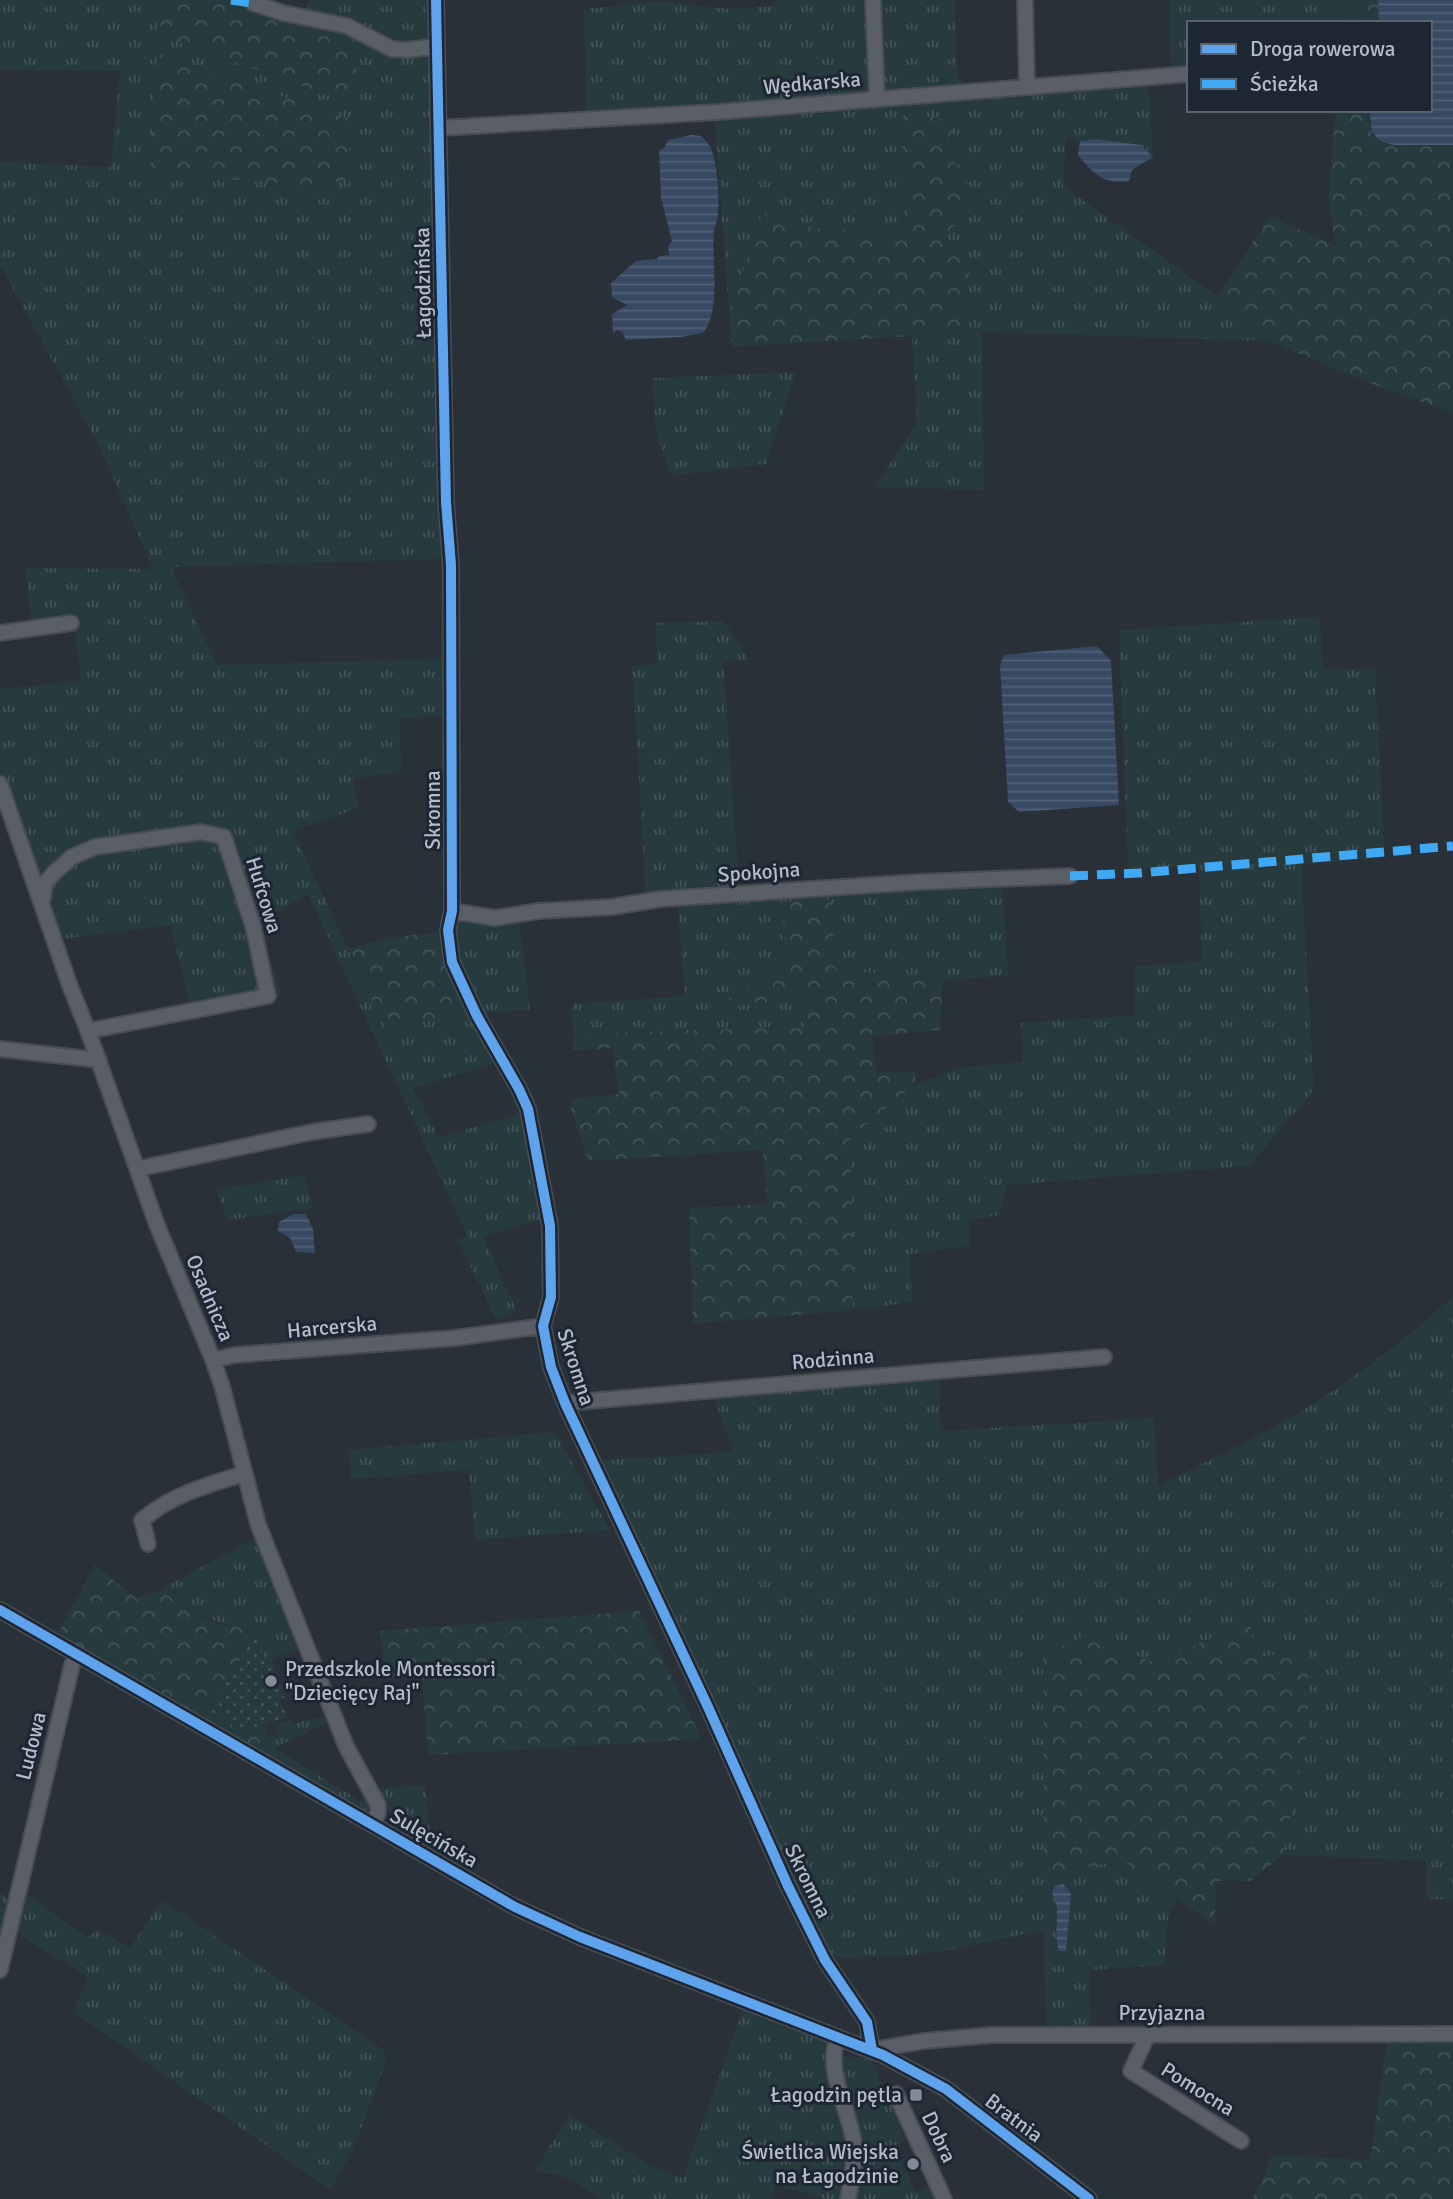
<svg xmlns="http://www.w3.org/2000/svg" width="1453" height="2199" font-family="Signika,sans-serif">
<defs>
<pattern id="grass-tufts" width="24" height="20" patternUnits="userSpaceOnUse" patternTransform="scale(1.75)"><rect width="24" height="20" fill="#273a3e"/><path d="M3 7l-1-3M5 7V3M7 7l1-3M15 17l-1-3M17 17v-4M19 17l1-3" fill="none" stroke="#445559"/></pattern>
<pattern id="forest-crowns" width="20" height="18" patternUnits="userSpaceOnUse" patternTransform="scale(1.75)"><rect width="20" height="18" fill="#273a3e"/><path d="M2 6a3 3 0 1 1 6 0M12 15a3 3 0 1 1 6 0" fill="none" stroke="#445559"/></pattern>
<pattern id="park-dots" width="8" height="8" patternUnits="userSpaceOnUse" patternTransform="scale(1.75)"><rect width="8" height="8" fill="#273a3e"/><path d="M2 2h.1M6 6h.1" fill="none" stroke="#445559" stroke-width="1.8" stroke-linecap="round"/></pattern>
<pattern id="water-rules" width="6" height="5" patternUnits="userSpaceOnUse" patternTransform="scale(1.75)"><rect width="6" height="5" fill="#384963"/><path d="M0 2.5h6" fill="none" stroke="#526178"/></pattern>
</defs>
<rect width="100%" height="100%" fill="#2a3038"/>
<path fill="url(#grass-tufts)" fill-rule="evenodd" d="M 0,0 L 161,0 L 158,30 L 161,35 L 353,104 L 284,20 L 216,0 L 275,0 L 307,10 L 308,0 L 430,0 L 442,558 L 456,559 L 457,714 L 399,719 L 402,771 L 353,779 L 358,808 L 293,831 L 388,1034 L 446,931 L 461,921 L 519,919 L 530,1010 L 478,1013 L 503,1061 L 413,1088 L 439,1137 L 529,1111 L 549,1218 L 486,1235 L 484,1239 L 517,1311 L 496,1319 L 457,1239 L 468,1237 L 308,894 L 258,923 L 282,994 L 275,1000 L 192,1012 L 170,925 L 54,940 L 0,773 L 0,689 L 81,681 L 73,617 L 31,622 L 25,568 L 153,569 L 99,446 L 0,265 L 0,162 L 111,167 L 120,71 L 0,70 ZM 441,559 L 441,659 L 217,665 L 171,567 Z
M 776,0 L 955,0 L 957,78 L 992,99 L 1148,81 L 1153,157 L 1141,145 L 1096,139 L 1080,141 L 1066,138 L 1063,186 L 1217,296 L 1269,341 L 982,332 L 984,490 L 875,487 L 917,422 L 912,336 L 960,333 L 945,239 L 963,216 L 967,182 L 950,155 L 953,127 L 939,118 L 917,115 L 897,129 L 910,184 L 900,234 L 815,228 L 763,212 L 729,313 L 714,112 L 587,120 L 584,9 L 657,1 L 729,9 L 776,6 Z
M 1169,0 L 1349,0 L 1343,23 L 1189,23 L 1189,77 L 1174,79 L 1171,64 Z
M 796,372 L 766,464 L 671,476 L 656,431 L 652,378 Z
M 1320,617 L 1323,669 L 1375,669 L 1385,858 L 1301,864 L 1314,1090 L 1249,1166 L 1006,1185 L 1000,1215 L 969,1220 L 969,1246 L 910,1254 L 912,1302 L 853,1310 L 851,1137 L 915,1085 L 958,1068 L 1023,1062 L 1021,1023 L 1135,1015 L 1134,966 L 1202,962 L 1199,865 L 1128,869 L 1119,630 Z
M 724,621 L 748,659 L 723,662 L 740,896 L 1002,879 L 1007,952 L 1004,965 L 1008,959 L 1008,976 L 943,980 L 835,969 L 830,900 L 782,902 L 786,942 L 784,961 L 759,982 L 731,992 L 729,999 L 740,1005 L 767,1003 L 798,994 L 811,1000 L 805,1027 L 573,1034 L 572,1004 L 685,996 L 677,896 L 646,898 L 632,666 L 657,664 L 656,623 Z
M 305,1175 L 312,1208 L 227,1220 L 217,1190 Z
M 1453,1296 L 1453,1900 L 1427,1899 L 1426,1861 L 1283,1855 L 1308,1728 L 1308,1650 L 1255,1658 L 1250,1620 L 1123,1861 L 1178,1899 L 1168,1916 L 1165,1965 L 1089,1970 L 1091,2034 L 1047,2034 L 1043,1930 L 950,1950 L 902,1956 L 830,1958 L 600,1460 L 734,1452 L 710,1388 L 939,1379 L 941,1431 L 1154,1418 L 1158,1486 C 1210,1459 1264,1435 1313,1404 C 1360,1374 1413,1334 1453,1296 Z
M 555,1432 L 610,1530 L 475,1540 L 469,1470 L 351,1479 L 348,1450 Z
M 256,1538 L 303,1650 C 292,1650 277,1654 272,1661 L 282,1688 L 275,1692 L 284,1718 L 257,1728 L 243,1627 C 208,1624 187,1607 159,1590 Z
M 328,1717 L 330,1721 L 274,1748 L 362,1802 L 369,1796 L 370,1806 L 366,1811 L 361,1810 L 258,1751 L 264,1743 L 273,1747 L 269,1737 L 277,1734 L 274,1725 L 290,1720 L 293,1725 L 308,1719 Z
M 415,1786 L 425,1787 L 432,1850 C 408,1832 396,1827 383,1799 L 381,1799 L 375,1789 Z
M 21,1890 L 88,1938 L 96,1930 L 101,1931 L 130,1948 L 162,1900 L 385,2051 L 385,2064 L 355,2145 L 331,2190 L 73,2012 L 88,1977 L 11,1930 L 0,1974 L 0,1893 L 13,1901 Z
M 744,2006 L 828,2039 L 828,2075 L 849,2145 L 841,2199 L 826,2199 L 776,2184 L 770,2199 L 600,2199 L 576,2182 L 558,2174 L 534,2172 L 569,2115 L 651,2166 L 683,2178 Z
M 842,2056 L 871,2059 L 906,2140 L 895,2145 L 915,2192 L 932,2186 L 936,2199 L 855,2199 L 864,2149 L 845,2086 Z"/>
<path fill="url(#forest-crowns)" d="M 161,0 L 216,0 L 284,20 L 359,37 L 353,104 L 161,35 L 158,30 Z
M 1349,0 L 1378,0 L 1379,23 L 1343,23 Z
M 157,53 L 351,120 L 348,179 L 306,188 L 263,181 L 150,175 Z
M 1336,110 L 1370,110 L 1369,123 L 1387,146 L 1453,145 L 1453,413 L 1375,385 L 1269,341 L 1217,296 L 1270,216 L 1338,247 C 1322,204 1333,155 1336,110 Z
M 917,115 L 939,118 L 953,127 L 950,155 L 967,182 L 963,216 L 945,239 L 970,269 L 960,333 L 732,347 L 729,313 L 763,212 L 815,228 L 900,234 L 910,184 L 897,128 L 901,116 Z
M 830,899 L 835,969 L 943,980 L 940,1030 L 872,1036 L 876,1071 L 915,1072 L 915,1085 L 851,1137 L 853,1310 L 693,1324 L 689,1208 L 767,1204 L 763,1150 L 588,1161 L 571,1109 L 572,1099 L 619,1094 L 613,1048 L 574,1051 L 573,1034 L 805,1027 L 811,1000 L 798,994 L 767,1003 L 739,1005 L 729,999 L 731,992 L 759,982 L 784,961 L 786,942 L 781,902 Z
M 446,931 L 470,1006 L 388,1035 L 348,948 L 391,938 Z
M 95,1565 L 137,1599 L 159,1590 C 175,1600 191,1611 207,1620 C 225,1628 238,1623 255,1635 L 209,1711 L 246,1732 L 264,1725 L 273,1748 L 264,1743 L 258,1751 L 58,1634 Z
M 639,1611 L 702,1739 L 428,1755 L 422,1676 L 385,1679 L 380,1631 Z
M 1250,1619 L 1255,1658 L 1308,1649 L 1308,1728 L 1283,1855 L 1250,1881 L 1216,1881 L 1215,1925 L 1123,1861 L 1044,1874 L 1043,1657 L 1087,1634 L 1157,1664 Z
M 1388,2033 L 1453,2033 L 1453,2199 L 1253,2199 L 1266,2172 L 1271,2155 L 1370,2160 Z"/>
<path fill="url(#park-dots)" d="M 255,1635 L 266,1663 L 272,1661 L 285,1697 L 280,1699 L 287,1717 L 246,1732 L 209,1711 Z"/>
<path fill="url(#water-rules)" d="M 1378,0 L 1453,0 L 1453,145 C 1440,145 1426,145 1413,145 C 1385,146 1369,144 1370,110 L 1430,110 L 1430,23 L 1379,23 Z
M 691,135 L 701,136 C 707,141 711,147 713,154 C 718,172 719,196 718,215 C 718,220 715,225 714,230 C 711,258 722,310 703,333 L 681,337 L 626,340 L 622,332 L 617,330 L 613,334 L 612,314 L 627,305 L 612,297 L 611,283 L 636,261 L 657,259 L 659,256 L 669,255 L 668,246 L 672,241 L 661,198 L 659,150 L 664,148 L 668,140 Z
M 1096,139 L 1141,145 L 1153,157 L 1132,170 L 1129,181 C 1104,185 1093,173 1078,155 L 1080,141 Z
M 1097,646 L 1111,661 L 1119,805 L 1019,812 L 1008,802 L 1000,665 L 1004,655 Z
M 294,1214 L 306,1214 L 313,1229 L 315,1253 L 296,1252 L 290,1238 L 278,1231 L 279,1222 Z
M 1063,1884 L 1071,1894 L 1066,1951 L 1059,1951 C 1052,1932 1063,1912 1052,1893 L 1054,1887 Z"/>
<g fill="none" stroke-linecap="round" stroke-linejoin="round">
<defs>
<path id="minor" d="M 253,0 L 253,3 L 283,13 L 347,26 L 392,49 L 408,50 L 437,46
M 436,0 L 446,502 L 451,565 L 452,911 L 448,930 L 452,962 L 477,1016 L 519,1089 L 528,1109 L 550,1226 L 551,1297 L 543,1326 L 551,1367 L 565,1403 L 708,1707 L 788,1886 L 825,1960 L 867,2022 L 872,2050
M 873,0 L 877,98
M 1025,0 L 1027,86
M 439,128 L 718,112 L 1189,74
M 0,633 L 71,623
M 0,784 L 70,986 L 88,1031 L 157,1225 L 213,1360 L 222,1386 L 258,1524 L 346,1746 L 378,1805 L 378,1813 L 372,1824
M 43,899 L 45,883 L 55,872 L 72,857 L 95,847 L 201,832 L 224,837 L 253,926 L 268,996 L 88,1031
M 452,911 L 495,918 L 539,911 L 612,907 L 660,899 L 919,882 L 1070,876
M 0,1049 L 99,1060
M 137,1169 L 312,1132 L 368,1124
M 213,1360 L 235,1355 L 455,1338 L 543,1326
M 565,1403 L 1104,1357
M 148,1544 L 142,1520 C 171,1495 207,1485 243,1474
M 0,1610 L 515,1907 L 580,1937 L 883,2055 L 946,2089 L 1089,2199
M 0,1970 L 72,1665 L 77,1655
M 1148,2034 L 1131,2071 L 1241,2141
M 838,2037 C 824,2072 850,2109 854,2144 C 856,2163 851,2181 848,2199
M 872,2050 L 924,2041 L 992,2035 L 1453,2034
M 896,2094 L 944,2199"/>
</defs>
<use href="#minor" stroke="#484c53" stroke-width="18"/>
<use href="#minor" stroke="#5a5e66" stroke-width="14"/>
<path stroke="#3fa9f5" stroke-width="9" stroke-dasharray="18 9" stroke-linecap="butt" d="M 231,0 L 253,3
M 1070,876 L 1139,873 L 1453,846"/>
<defs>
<path id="cycleway" d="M 436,0 L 446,502 L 451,565 L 452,911 L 448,930 L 452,962 L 477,1016 L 519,1089 L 528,1109 L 550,1226 L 551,1297 L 543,1326 L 551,1367 L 565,1403 L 708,1707 L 788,1886 L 825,1960 L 867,2022 L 872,2050
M 0,1610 L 515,1907 L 580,1937 L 883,2055 L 946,2089 L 1089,2199"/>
</defs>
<use href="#cycleway" stroke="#1d2633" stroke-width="15"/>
<use href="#cycleway" stroke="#60a3ed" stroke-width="10"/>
</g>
<g fill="#848b96" stroke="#1d2633" stroke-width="2.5">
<circle cx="271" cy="1681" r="7"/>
<rect x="909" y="2088" width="14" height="14" rx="3.5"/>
<circle cx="913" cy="2164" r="7"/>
</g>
<g text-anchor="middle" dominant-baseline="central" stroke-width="6" stroke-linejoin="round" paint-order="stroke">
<g font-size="21" fill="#b4bcc9" stroke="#1d2633">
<text transform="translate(812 83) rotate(-5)">Wędkarska</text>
<text transform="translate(423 283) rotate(-91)">Łagodzińska</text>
<text transform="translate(433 810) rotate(-90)">Skromna</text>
<text transform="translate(759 872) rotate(-4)">Spokojna</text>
<text transform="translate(264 895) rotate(73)">Hufcowa</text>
<text transform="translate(210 1298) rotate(67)">Osadnicza</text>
<text transform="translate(332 1327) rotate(-5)">Harcerska</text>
<text transform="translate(833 1359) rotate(-5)">Rodzinna</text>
<text transform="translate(576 1367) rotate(72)">Skromna</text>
<text transform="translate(31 1746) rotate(-76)">Ludowa</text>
<text transform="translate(434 1838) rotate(30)">Sulęcińska</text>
<text transform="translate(808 1881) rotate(64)">Skromna</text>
<text x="1162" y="2013">Przyjazna</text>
<text transform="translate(1198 2089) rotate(32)">Pomocna</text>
<text transform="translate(1014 2118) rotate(37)">Bratnia</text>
<text transform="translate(939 2137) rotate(65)">Dobra</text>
</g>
<g font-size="21" fill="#b4bcc9" stroke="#1d2633" text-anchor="end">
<text x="285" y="1669" text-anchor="start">Przedszkole Montessori<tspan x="285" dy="24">"Dziecięcy Raj"</tspan></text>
<text x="902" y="2095">Łagodzin pętla</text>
<text x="899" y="2152">Świetlica Wiejska<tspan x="899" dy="24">na Łagodzinie</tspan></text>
</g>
</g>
<rect x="1187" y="21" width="245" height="91" fill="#1d2633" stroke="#59626f" stroke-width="2"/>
<rect x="1201" y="44" width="35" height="10" fill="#60a3ed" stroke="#59626f" stroke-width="2"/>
<text x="1250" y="56" font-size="21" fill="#b4bcc9">Droga rowerowa</text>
<rect x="1201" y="79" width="35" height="10" fill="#3fa9f5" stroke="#59626f" stroke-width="2"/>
<text x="1250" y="91" font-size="21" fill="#b4bcc9">Ścieżka</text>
</svg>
